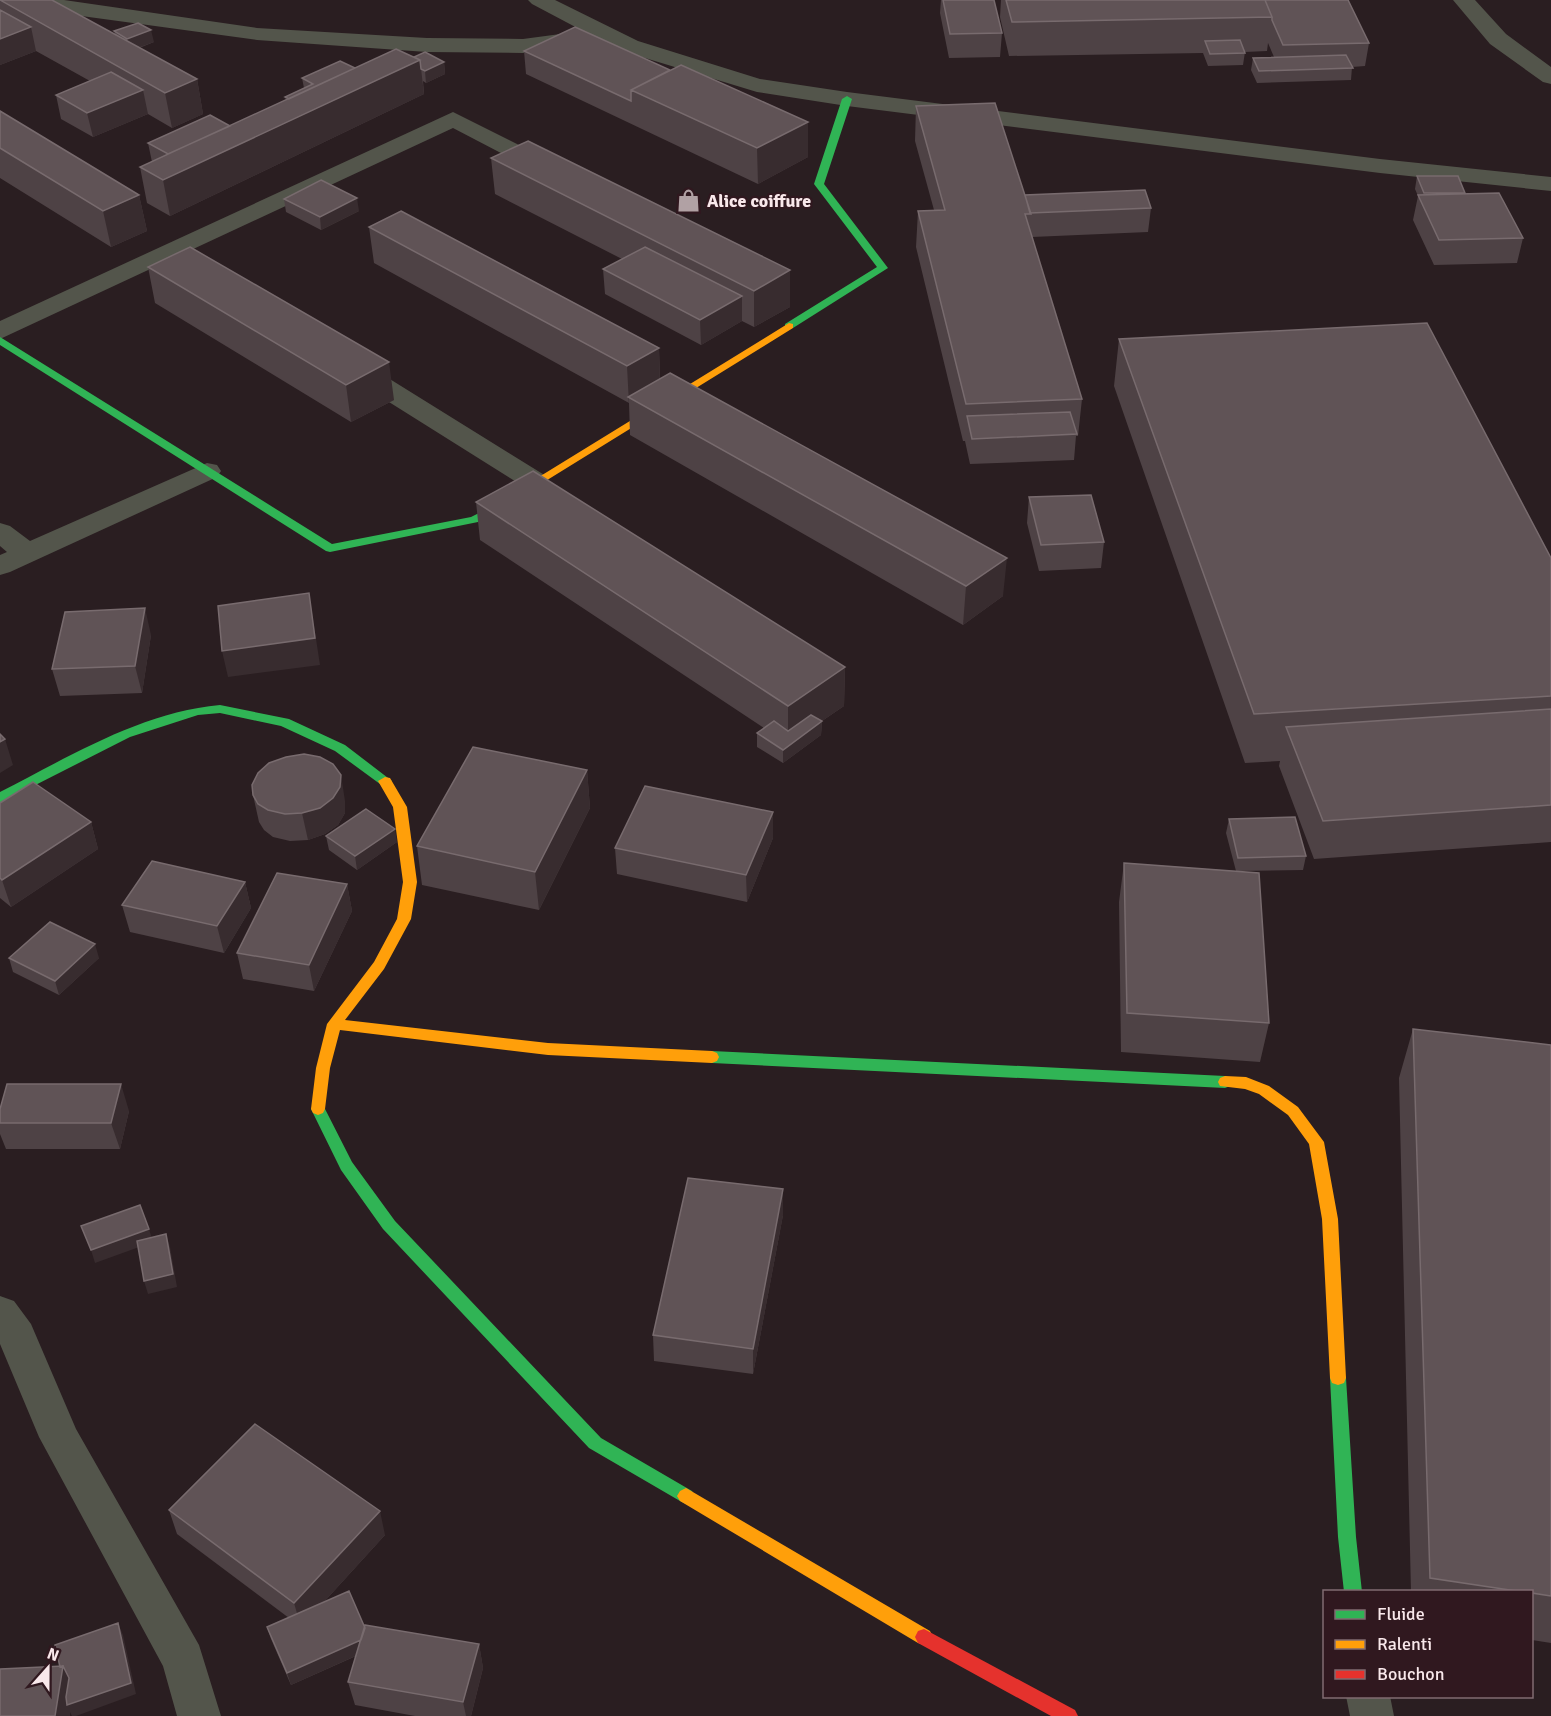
<svg xmlns="http://www.w3.org/2000/svg" width="1551" height="1716" font-family="Signika,sans-serif">
<rect width="100%" height="100%" fill="#2a1e21"/>
<g fill="none" stroke-linecap="round" stroke-linejoin="round">
<path fill="#53554b" fill-rule="evenodd" d="M 0,0 L 64,0 L 257,28 L 427,38 L 523,39 L 583,31 L 532,4 L 528,0 L 555,0 L 638,41 L 760,79 L 847,92 L 1380,159 L 1551,177 L 1551,191 L 1380,173 L 847,106 L 757,92 L 622,51 L 596,37 L 593,42 L 585,44 L 523,53 L 427,52 L 257,40 L 8,6 L 1,4 Z
M 1453,0 L 1475,0 L 1506,34 L 1551,67 L 1551,84 L 1543,82 L 1490,44 Z
M 453,112 L 559,165 L 563,170 L 559,175 L 551,177 L 543,175 L 453,128 L 0,339 L 0,321 Z
M 355,361 L 364,363 L 546,476 L 550,482 L 546,488 L 536,490 L 526,488 L 346,375 L 342,369 L 346,363 Z
M 207,463 L 217,465 L 221,471 L 217,477 L 10,572 L 0,575 L 0,555 L 7,552 L 0,546 L 0,523 L 10,526 L 30,541 Z
M 0,1296 L 14,1301 L 31,1324 L 76,1429 L 199,1645 L 221,1716 L 177,1716 L 163,1666 L 39,1437 L 0,1344 Z
M 1346,1696 L 1390,1696 L 1394,1716 L 1350,1716 Z"/>
<path fill="#30b455" fill-rule="evenodd" d="M 847,96 L 852,99 L 824,184 L 888,268 L 793,328 L 785,328 L 785,324 L 877,267 L 814,184 L 842,99 Z
M 0,337 L 332,544 L 471,517 L 493,506 L 499,509 L 478,522 L 330,552 L 326,551 L 0,345 Z
M 220,705 L 289,719 L 345,745 L 392,781 L 385,785 L 380,784 L 335,751 L 281,726 L 220,713 L 198,715 L 130,737 L 0,803 L 0,792 C 69,757 141,712 220,705 Z
M 712,1051 L 1225,1076 L 1230,1078 L 1232,1082 L 1230,1086 L 1225,1088 L 712,1063 L 707,1061 L 705,1057 L 707,1053 Z
M 318,1103 L 323,1105 L 352,1162 L 395,1221 L 601,1438 L 692,1491 L 695,1496 L 692,1501 L 686,1504 L 680,1501 L 589,1448 L 383,1229 L 341,1170 L 311,1109 L 313,1105 Z
M 1338,1371 L 1344,1373 L 1346,1378 L 1356,1537 L 1362,1592 L 1344,1592 L 1338,1537 L 1330,1378 L 1332,1373 Z"/>
<path fill="#ff9f0a" fill-rule="evenodd" d="M 789,323 L 793,324 L 793,328 L 497,511 L 493,512 L 487,509 Z
M 385,777 L 390,778 L 407,807 L 417,882 L 411,919 L 384,969 L 345,1020 L 548,1043 L 712,1051 L 717,1053 L 719,1057 L 717,1061 L 712,1063 L 548,1055 L 340,1030 L 330,1068 L 325,1109 L 323,1113 L 318,1115 L 313,1113 L 311,1109 L 316,1068 L 327,1024 L 374,962 L 397,919 L 403,882 L 393,807 L 378,781 Z
M 1225,1076 L 1246,1077 L 1269,1086 L 1298,1107 L 1324,1142 L 1338,1219 L 1346,1378 L 1344,1383 L 1338,1385 L 1332,1383 L 1330,1378 L 1322,1219 L 1309,1144 L 1288,1115 L 1259,1094 L 1245,1089 L 1220,1086 L 1218,1082 L 1220,1078 Z
M 686,1488 L 930,1631 L 933,1637 L 930,1643 L 924,1645 L 918,1643 L 680,1501 L 677,1496 L 680,1491 Z"/>
<path fill="#e5322d" fill-rule="evenodd" d="M 924,1629 L 1075,1710 L 1078,1716 L 1051,1716 L 918,1643 L 915,1637 L 918,1631 Z"/>
</g>
<path fill="#4e4245" d="M 0,0 L 115,34 L 114,31 L 154,42 L 139,48 L 197,79 L 203,114 L 172,128 L 148,114 L 93,137 L 61,119 L 56,95 L 90,81 L 36,51 L 0,65 Z
M 941,0 L 994,0 L 1002,33 L 1000,57 L 949,58 L 940,13 Z
M 1001,0 L 1348,0 L 1369,43 L 1365,66 L 1352,67 L 1351,80 L 1257,83 L 1251,70 L 1253,58 L 1274,57 L 1268,43 L 1267,51 L 1245,52 L 1243,65 L 1208,66 L 1203,53 L 1009,56 L 1000,17 Z
M 575,27 L 808,157 L 758,184 L 526,74 L 524,51 Z
M 414,57 L 444,62 L 445,74 L 426,83 L 423,81 L 424,94 L 170,216 L 147,203 L 140,167 L 152,162 L 148,143 L 230,126 L 286,100 L 285,97 L 304,88 L 302,78 Z
M 916,106 L 1025,195 L 1151,208 L 1148,232 L 1032,237 L 1082,399 L 1078,436 L 1076,436 L 1074,460 L 970,464 L 965,441 L 963,441 L 916,247 L 918,211 L 934,210 L 915,141 Z
M 0,111 L 139,195 L 147,231 L 111,247 L 0,178 Z
M 491,158 L 790,270 L 790,307 L 754,327 L 742,321 L 701,345 L 605,294 L 603,269 L 622,259 L 495,194 Z
M 1417,176 L 1458,176 L 1465,194 L 1523,238 L 1517,263 L 1434,265 L 1413,220 L 1418,196 L 1415,189 Z
M 284,199 L 359,211 L 321,230 L 286,212 Z
M 369,227 L 659,348 L 660,379 L 1003,596 L 963,625 L 630,435 L 629,403 L 374,263 Z
M 148,267 L 394,400 L 351,422 L 155,303 Z
M 1119,339 L 1551,558 L 1551,842 L 1314,859 L 1279,766 L 1280,761 L 1245,763 L 1114,386 Z
M 1029,497 L 1104,542 L 1101,568 L 1039,571 L 1027,523 Z
M 476,502 L 845,667 L 844,706 L 822,721 L 821,735 L 783,763 L 757,747 L 757,733 L 764,728 L 480,540 Z
M 151,635 L 142,693 L 60,696 L 52,669 Z
M 587,770 L 590,808 L 539,910 L 422,885 L 417,846 Z
M 253,795 L 345,801 L 345,813 L 338,825 L 325,834 L 308,840 L 290,841 L 273,837 L 264,830 L 259,822 Z
M 0,803 L 91,822 L 98,849 L 11,907 L 0,898 Z
M 773,812 L 773,838 L 747,902 L 617,874 L 615,848 Z
M 1229,819 L 1306,856 L 1303,870 L 1237,871 L 1269,1023 L 1260,1062 L 1121,1052 L 1119,902 L 1124,863 L 1236,871 L 1226,833 Z
M 326,836 L 397,842 L 357,870 L 329,850 Z
M 245,882 L 251,908 L 224,953 L 130,932 L 122,905 Z
M 347,884 L 352,911 L 314,991 L 243,979 L 237,953 Z
M 9,958 L 99,958 L 59,995 L 13,972 Z
M 1413,1029 L 1551,1045 L 1551,1643 L 1532,1640 L 1532,1592 L 1411,1592 L 1399,1078 Z
M 0,1109 L 129,1111 L 120,1149 L 6,1149 L 0,1134 Z
M 783,1215 L 753,1374 L 654,1361 L 653,1335 Z
M 169,1510 L 385,1535 L 323,1603 L 365,1628 L 479,1644 L 483,1668 L 471,1716 L 415,1716 L 355,1705 L 348,1682 L 356,1656 L 291,1685 L 271,1639 L 267,1627 L 289,1618 L 177,1534 Z"/>
<path fill="#382c2f" d="M 31,27 L 36,51 L 0,65 L 0,39 Z
M 151,30 L 154,42 L 129,51 L 127,39 Z
M 420,60 L 424,94 L 170,216 L 163,180 Z
M 444,62 L 445,74 L 426,83 L 425,71 Z
M 197,79 L 203,114 L 172,128 L 165,93 Z
M 143,90 L 148,114 L 93,137 L 87,113 Z
M 808,122 L 808,157 L 758,184 L 757,148 Z
M 139,195 L 147,231 L 111,247 L 103,211 Z
M 357,198 L 359,211 L 321,230 L 320,217 Z
M 790,270 L 790,307 L 754,327 L 754,291 Z
M 742,296 L 742,321 L 701,345 L 700,320 Z
M 659,348 L 660,385 L 628,397 L 629,404 L 627,366 Z
M 389,362 L 394,400 L 351,422 L 346,385 Z
M 1007,558 L 1003,596 L 963,625 L 966,586 Z
M 309,593 L 320,665 L 228,677 L 222,651 Z
M 145,608 L 151,635 L 142,693 L 135,666 Z
M 845,667 L 844,706 L 788,744 L 788,706 Z
M 822,721 L 821,735 L 783,763 L 783,750 Z
M 5,739 L 13,765 L 0,773 L 0,742 Z
M 587,770 L 590,808 L 539,910 L 535,872 Z
M 341,775 L 345,801 L 345,813 L 338,825 L 325,834 L 308,840 L 302,813 Z
M 773,812 L 773,838 L 747,902 L 746,875 Z
M 91,822 L 98,849 L 11,907 L 2,880 Z
M 395,829 L 397,842 L 357,870 L 355,856 Z
M 245,882 L 251,908 L 224,953 L 217,926 Z
M 347,884 L 352,911 L 314,991 L 309,965 Z
M 95,944 L 99,958 L 59,995 L 55,981 Z
M 121,1084 L 129,1111 L 120,1149 L 111,1123 Z
M 783,1189 L 783,1215 L 753,1374 L 753,1349 Z
M 149,1229 L 153,1242 L 95,1263 L 91,1250 Z
M 166,1234 L 170,1247 L 177,1287 L 148,1294 L 144,1281 Z
M 380,1511 L 385,1535 L 301,1627 L 294,1603 Z
M 118,1623 L 123,1635 L 136,1694 L 76,1716 L 72,1716 L 70,1712 L 70,1716 L 55,1716 L 63,1666 L 74,1690 Z
M 368,1637 L 371,1649 L 291,1685 L 287,1673 Z
M 479,1644 L 483,1668 L 471,1716 L 466,1716 L 463,1702 Z"/>
<path fill="#605356" stroke="#786b6e" stroke-width="1.5" d="M 0,0 L 52,0 L 197,79 L 165,93 Z
M 943,0 L 994,0 L 1002,33 L 950,34 Z
M 1006,0 L 1265,0 L 1272,17 L 1012,22 Z
M 1265,0 L 1348,0 L 1369,43 L 1283,45 L 1272,20 L 1272,17 Z
M 0,10 L 31,27 L 0,39 Z
M 138,23 L 151,30 L 127,39 L 114,31 Z
M 575,27 L 670,70 L 631,90 L 631,101 L 524,51 Z
M 1240,40 L 1245,53 L 1210,54 L 1205,41 Z
M 396,49 L 420,60 L 163,180 L 140,167 Z
M 425,52 L 444,62 L 425,71 L 421,69 L 420,60 L 414,57 Z
M 1346,55 L 1353,68 L 1259,71 L 1253,58 Z
M 340,61 L 355,68 L 289,99 L 285,97 L 313,84 L 302,78 Z
M 681,65 L 808,122 L 757,148 L 631,90 Z
M 111,72 L 143,90 L 87,113 L 56,95 Z
M 995,103 L 1031,214 L 1025,214 L 1082,399 L 966,404 L 918,211 L 945,210 L 916,106 Z
M 0,111 L 139,195 L 103,211 L 0,148 Z
M 210,115 L 230,126 L 168,154 L 148,143 Z
M 528,141 L 790,270 L 754,291 L 491,158 Z
M 1417,176 L 1458,176 L 1465,193 L 1424,193 Z
M 321,180 L 357,198 L 320,217 L 284,199 Z
M 1145,190 L 1151,208 L 1030,213 L 1025,195 Z
M 1499,193 L 1523,238 L 1439,240 L 1418,195 Z
M 401,211 L 659,348 L 627,366 L 369,227 Z
M 190,247 L 389,362 L 346,385 L 148,267 Z
M 645,247 L 742,296 L 700,320 L 603,269 Z
M 1427,323 L 1551,558 L 1551,696 L 1254,714 L 1119,339 Z
M 670,373 L 1007,558 L 966,586 L 628,397 Z
M 1070,412 L 1077,434 L 972,439 L 967,416 Z
M 533,471 L 845,667 L 788,706 L 476,502 Z
M 1091,495 L 1104,542 L 1041,545 L 1029,497 Z
M 309,593 L 315,638 L 222,651 L 218,606 Z
M 145,608 L 135,666 L 52,669 L 65,612 Z
M 1551,709 L 1551,805 L 1323,821 L 1286,727 Z
M 811,715 L 822,721 L 783,750 L 757,733 L 774,721 L 788,731 Z
M 0,734 L 5,739 L 0,742 Z
M 473,747 L 587,770 L 535,872 L 417,846 Z
M 304,754 L 320,757 L 333,764 L 341,775 L 340,787 L 333,798 L 320,808 L 302,813 L 285,814 L 268,810 L 258,804 L 253,795 L 252,785 L 258,773 L 269,763 L 286,757 Z
M 33,782 L 91,822 L 2,880 L 0,878 L 0,803 Z
M 645,786 L 773,812 L 746,875 L 615,848 Z
M 366,809 L 395,829 L 355,856 L 326,836 Z
M 1295,817 L 1306,856 L 1238,858 L 1229,819 Z
M 152,861 L 245,882 L 217,926 L 122,905 Z
M 1124,863 L 1259,873 L 1269,1023 L 1127,1013 Z
M 277,873 L 347,884 L 309,965 L 237,953 Z
M 50,922 L 95,944 L 55,981 L 9,958 Z
M 1413,1029 L 1551,1045 L 1551,1596 L 1532,1593 L 1532,1592 L 1523,1592 L 1430,1578 Z
M 7,1084 L 121,1084 L 111,1123 L 0,1123 L 0,1109 Z
M 688,1178 L 783,1189 L 753,1349 L 653,1335 Z
M 140,1205 L 149,1229 L 91,1250 L 81,1226 Z
M 166,1234 L 173,1274 L 144,1281 L 137,1241 Z
M 255,1424 L 380,1511 L 294,1603 L 169,1510 Z
M 349,1591 L 365,1628 L 361,1640 L 287,1673 L 267,1627 Z
M 118,1623 L 131,1683 L 67,1705 L 66,1697 L 69,1678 L 63,1666 L 60,1667 L 55,1645 Z
M 365,1625 L 479,1644 L 463,1702 L 348,1682 Z
M 63,1666 L 55,1716 L 0,1716 L 0,1669 Z"/>
<defs>
<symbol id="shop-bare" viewBox="-9 -9 18 18"><path d="M-5-2.5h2.3a2.7 3.5 0 0 1 5.4 0H5L5.5 6h-11ZM-1.5-2.5h3a1.5 2.3 0 0 0-3 0Z" fill="#b1a1a4" stroke="#30181f" stroke-width="2.5" paint-order="stroke"/></symbol>
</defs>
<g fill-rule="evenodd">
<use href="#shop-bare" x="672" y="184" width="33" height="33"/>
</g>
<g text-anchor="middle" dominant-baseline="central" stroke-width="4.5" stroke-linejoin="round" paint-order="stroke">
<g font-size="18" font-weight="bold" fill="#f9e8eb" stroke="#30181f" text-anchor="start">
<text x="707" y="201">Alice coiffure</text>
</g>
</g>
<rect x="1323" y="1590" width="210" height="108" fill="#30181f" stroke="#806b71" stroke-width="1.5"/>
<rect x="1335" y="1610" width="30" height="9" fill="#30b455" stroke="#806b71" stroke-width="1.5"/>
<text x="1377" y="1620" font-size="18" fill="#f9e8eb">Fluide</text>
<rect x="1335" y="1640" width="30" height="9" fill="#ff9f0a" stroke="#806b71" stroke-width="1.5"/>
<text x="1377" y="1650" font-size="18" fill="#f9e8eb">Ralenti</text>
<rect x="1335" y="1670" width="30" height="9" fill="#e5322d" stroke="#806b71" stroke-width="1.5"/>
<text x="1377" y="1680" font-size="18" fill="#f9e8eb">Bouchon</text>
<g transform="translate(48 1668) rotate(21)" stroke="#30181f" stroke-width="4.5" paint-order="stroke">
<path d="M0-4.5L10 22L0 15L-10 22Z" fill="#f9e8eb"/>
<text y="-9" font-size="16" font-weight="bold" text-anchor="middle" fill="#f9e8eb">N</text>
</g>
</svg>
